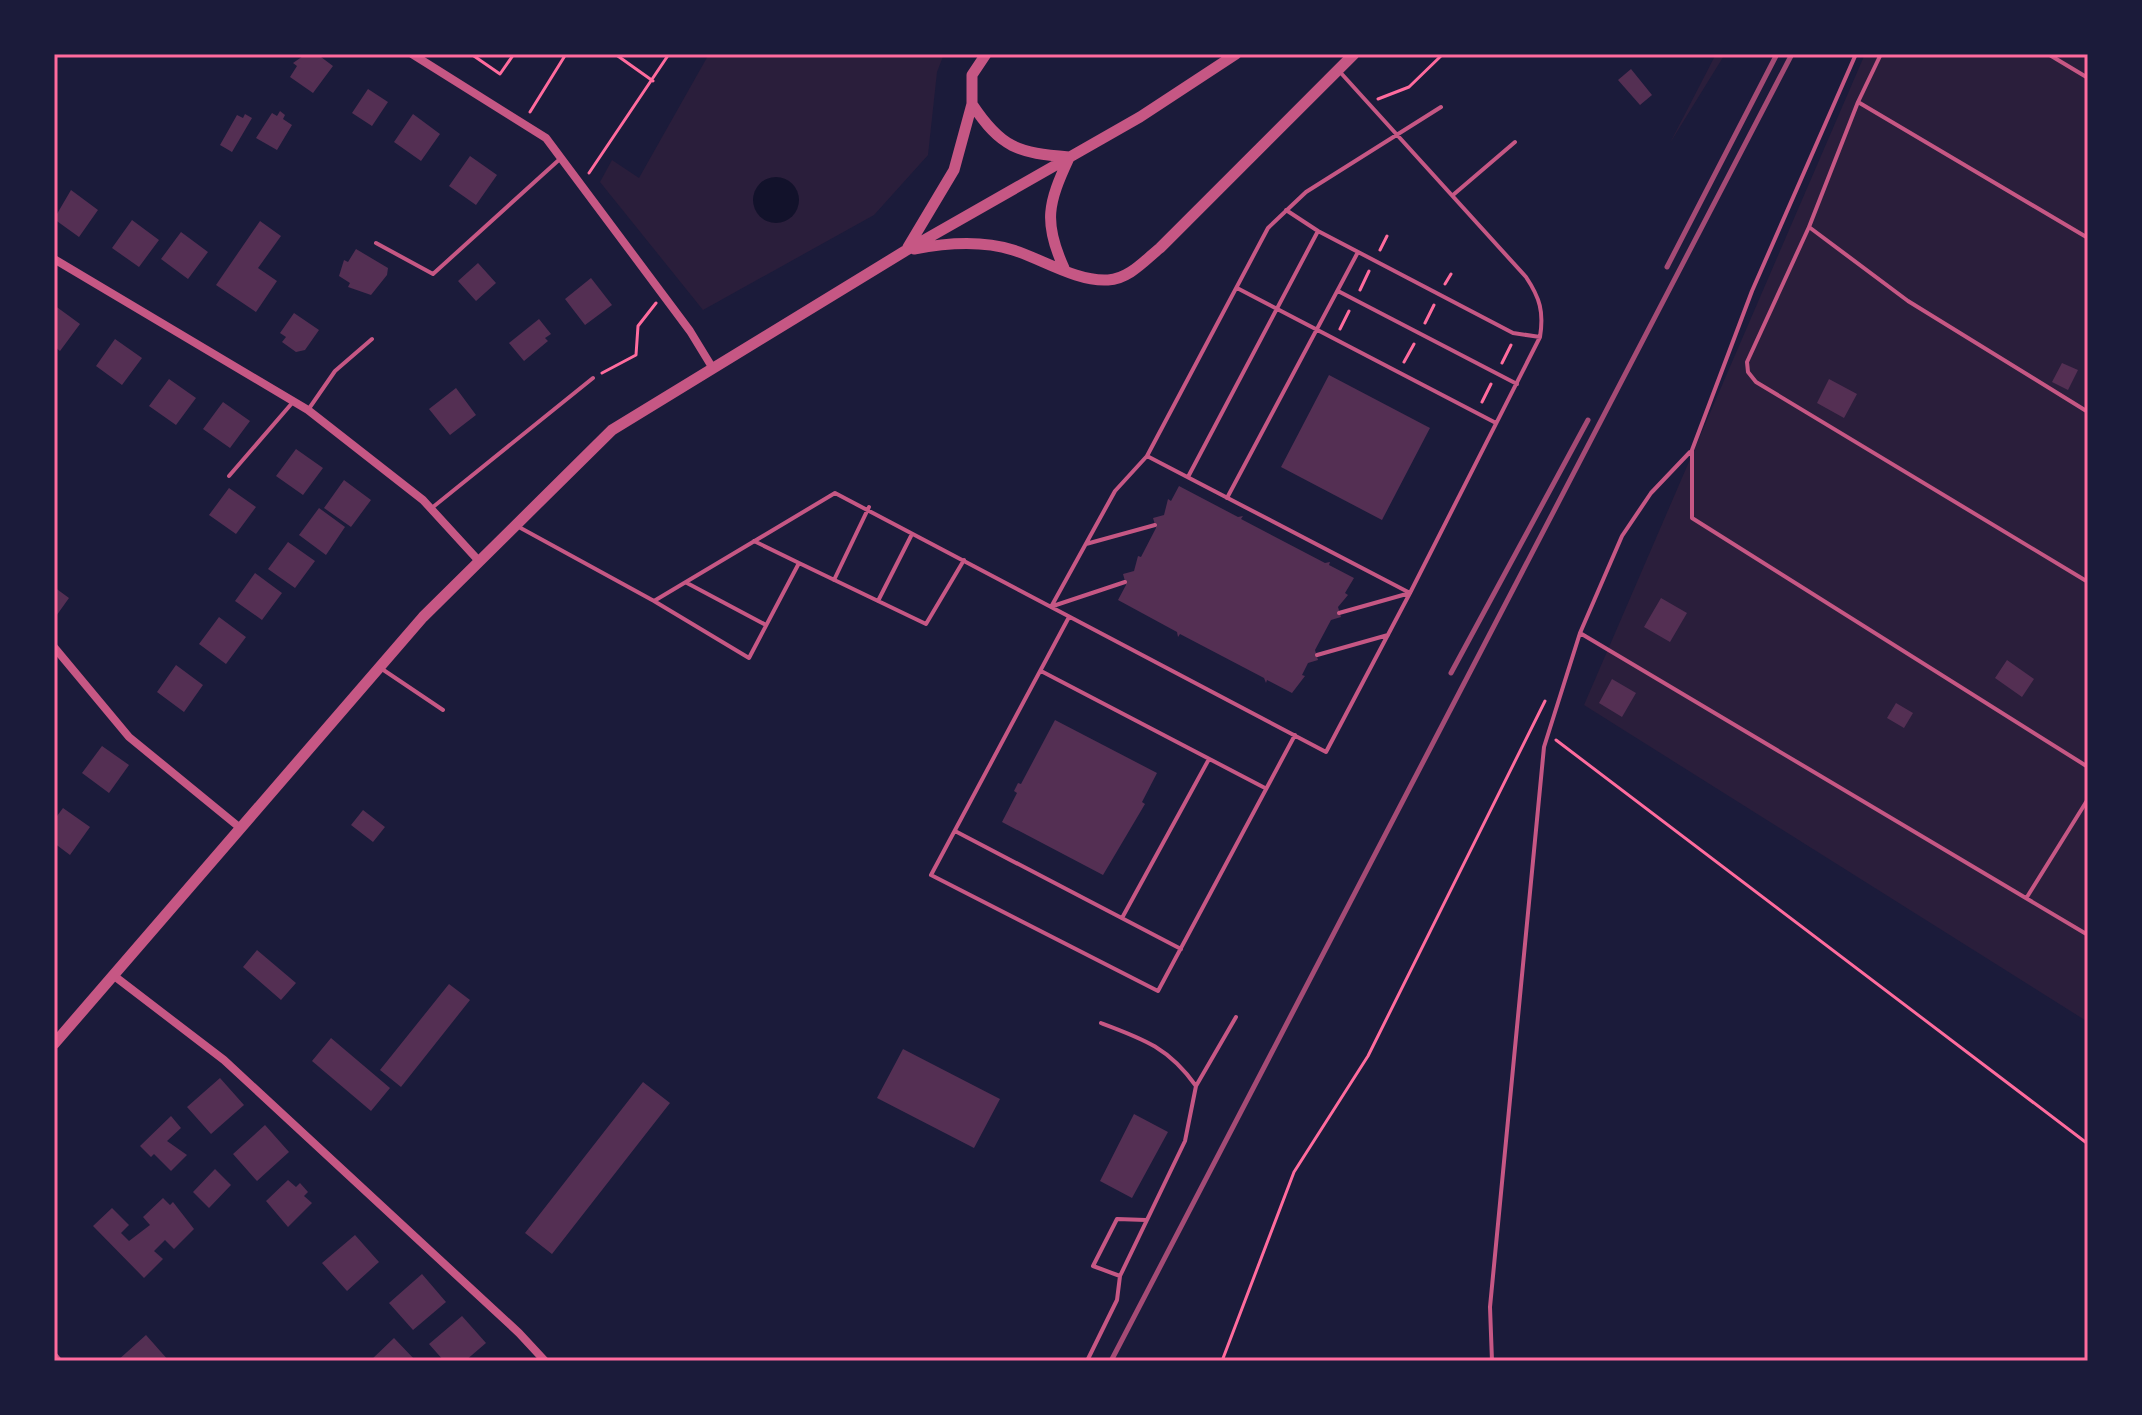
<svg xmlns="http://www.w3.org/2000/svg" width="2142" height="1415" font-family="Bitter,serif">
<rect width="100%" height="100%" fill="#1b1b3a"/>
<path fill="#2a1e3b" d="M 709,54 L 944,54 L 937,72 L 928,155 L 874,215 L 703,310 L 600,182 L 612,160 L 639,178 Z
M 1716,54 L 1725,54 L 1670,143 Z
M 1865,54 L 2088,54 L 2088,1022 L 1584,705 Z"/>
<path fill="#12122b" d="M753 200a23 23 0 1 1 46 0a23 23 0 1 1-46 0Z"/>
<path fill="#542f53" d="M 306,54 L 317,54 L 333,66 L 313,93 L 290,77 L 297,66 L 293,63 Z
M 1631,69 L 1652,95 L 1640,105 L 1618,80 Z
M 368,89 L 388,102 L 372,126 L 352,113 Z
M 280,111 L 285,115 L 283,119 L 292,125 L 277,150 L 256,138 L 272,113 L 277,116 Z
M 245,114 L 252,118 L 232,152 L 220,145 L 237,115 L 243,118 Z
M 413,114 L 440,134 L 421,161 L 394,142 Z
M 470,156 L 497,175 L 476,205 L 449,186 Z
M 71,190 L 98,210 L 79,237 L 54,219 Z
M 132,220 L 159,240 L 139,267 L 112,248 Z
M 260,221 L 281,236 L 258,268 L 277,281 L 256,312 L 216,285 Z
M 181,232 L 208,252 L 188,279 L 161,259 Z
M 356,249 L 388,268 L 387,275 L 371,295 L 348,287 L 350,283 L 339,276 L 344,260 L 348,262 Z
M 478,263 L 496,283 L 476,301 L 458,281 Z
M 591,278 L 612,305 L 585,325 L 565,299 Z
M 54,305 L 80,324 L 60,351 L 54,346 Z
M 294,313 L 319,330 L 305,350 L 296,352 L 282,342 L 286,337 L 280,333 Z
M 539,319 L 551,334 L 545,338 L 548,341 L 524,361 L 509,343 Z
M 115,339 L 142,358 L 122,385 L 96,366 Z
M 2062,363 L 2078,370 L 2068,390 L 2052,382 Z
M 1329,375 L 1430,428 L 1382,520 L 1281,467 Z
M 169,379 L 196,398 L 176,425 L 149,406 Z
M 1829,379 L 1857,394 L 1844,418 L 1817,403 Z
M 456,388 L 476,415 L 450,435 L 429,409 Z
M 223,402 L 250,421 L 230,448 L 203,429 Z
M 296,449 L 323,468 L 303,495 L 276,476 Z
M 344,480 L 371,500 L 351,527 L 324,508 Z
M 1179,486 L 1238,517 L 1243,516 L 1241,519 L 1325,563 L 1330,562 L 1329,565 L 1354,578 L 1345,593 L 1348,595 L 1338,607 L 1341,617 L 1331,620 L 1315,650 L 1318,660 L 1308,663 L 1302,675 L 1305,676 L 1292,693 L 1267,680 L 1266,683 L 1264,678 L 1180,634 L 1178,637 L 1177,632 L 1118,600 L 1126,585 L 1123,574 L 1134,571 L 1138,556 L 1141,557 L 1156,528 L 1153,518 L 1164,515 L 1168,499 L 1171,501 Z
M 229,488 L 256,507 L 236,534 L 209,515 Z
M 319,508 L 345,527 L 326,555 L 299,535 Z
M 288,542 L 315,561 L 295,588 L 268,569 Z
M 255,573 L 282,593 L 262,620 L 235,601 Z
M 54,587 L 69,598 L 54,619 Z
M 1661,598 L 1687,613 L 1670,642 L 1644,627 Z
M 219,617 L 246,637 L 226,664 L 199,644 Z
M 2007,660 L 2034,679 L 2022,697 L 1995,678 Z
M 176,665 L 203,685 L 184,712 L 157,692 Z
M 1612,679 L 1636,693 L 1622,717 L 1599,703 Z
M 1896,703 L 1913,713 L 1904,728 L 1887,718 Z
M 1055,720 L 1157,773 L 1142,802 L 1145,804 L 1103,875 L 1002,822 L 1017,793 L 1014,791 L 1018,783 L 1021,784 Z
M 102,746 L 129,765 L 109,793 L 82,773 Z
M 63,808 L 90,827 L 70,855 L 54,843 L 54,820 Z
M 363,810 L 385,827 L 373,842 L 351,825 Z
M 257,950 L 296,983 L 281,1000 L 243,967 Z
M 449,984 L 470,1000 L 401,1087 L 380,1070 Z
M 331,1038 L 390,1088 L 371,1111 L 312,1061 Z
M 903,1049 L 1000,1099 L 974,1148 L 877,1098 Z
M 220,1078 L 244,1105 L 211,1134 L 187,1107 Z
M 643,1082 L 670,1103 L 552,1254 L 525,1233 Z
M 1134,1114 L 1168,1132 L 1132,1198 L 1100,1181 Z
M 171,1116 L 181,1128 L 167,1141 L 187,1155 L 171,1171 L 154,1154 L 151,1157 L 140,1146 Z
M 265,1125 L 289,1152 L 257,1181 L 233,1154 Z
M 215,1169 L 231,1185 L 209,1208 L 193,1192 Z
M 288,1180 L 296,1187 L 300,1183 L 308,1192 L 304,1196 L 312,1203 L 288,1227 L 266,1201 Z
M 163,1198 L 170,1205 L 173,1202 L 194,1229 L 174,1249 L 165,1240 L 154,1251 L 163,1259 L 144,1278 L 93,1226 L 112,1208 L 129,1225 L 121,1233 L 129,1241 L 150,1225 L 143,1217 Z
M 355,1235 L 379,1262 L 347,1291 L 322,1263 Z
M 422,1274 L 446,1302 L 413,1330 L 389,1303 Z
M 462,1316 L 486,1343 L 465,1361 L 444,1361 L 429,1344 Z
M 146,1335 L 169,1361 L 117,1361 Z
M 394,1338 L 416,1361 L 370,1361 Z"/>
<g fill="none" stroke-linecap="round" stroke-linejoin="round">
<path stroke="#ff6b9d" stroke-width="3" d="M 471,54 L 500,74 L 514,54
M 615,54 L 653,81
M 1378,99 L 1409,87 L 1443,54
M 530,112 L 566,54
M 589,173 L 669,54
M 1380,250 L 1387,236
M 1445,284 L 1451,274
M 1360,290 L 1369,271
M 1425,323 L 1434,305
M 1340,329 L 1349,311
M 1404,362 L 1414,344
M 1502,363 L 1511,345
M 602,373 L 636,355 L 638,326 L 656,303
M 1482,402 L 1491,384
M 1556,740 L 2088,1144
M 1222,1361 L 1294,1172 L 1368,1056 L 1545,701"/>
<path stroke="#c65784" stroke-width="4" d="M 1856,54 L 1752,291 L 1692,450 L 1692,518 L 2088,767
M 1881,54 L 1858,102 L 1809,227 L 1747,362 L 1748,372 L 1756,382 L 2088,582
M 2048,54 L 2088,78
M 1858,102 L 2088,238
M 1453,195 L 1515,142
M 1286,210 L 1318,231 L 1513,333 L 1540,337
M 1809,227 L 1908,301 L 2088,412
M 376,243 L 433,274 L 561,158
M 1237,288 L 1496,423
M 1338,291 L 1517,384
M 308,410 L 335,371 L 372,339
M 229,476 L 293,402
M 1188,477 L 1318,231
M 1227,498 L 1358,252
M 433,507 L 593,378
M 517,526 L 654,601 L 835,493 L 1326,752 L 1410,593 L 1147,456
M 754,541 L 799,563
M 1086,544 L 1155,525
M 834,580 L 869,507
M 687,583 L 766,625
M 654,601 L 749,658 L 799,563 L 926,624 L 964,560
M 878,601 L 911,536
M 1053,606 L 1125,582
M 1051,607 L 1115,491 L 1147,456 L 1268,228 L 1306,192 L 1441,107
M 1339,613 L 1410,593 L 1540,337 C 1544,312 1540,298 1526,277 L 1340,72
M 1069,617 L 931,875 L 1158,991 L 1295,735
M 1580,633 L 2088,935
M 1317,655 L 1388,635
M 382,669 L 443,710
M 1041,671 L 1265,788
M 955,831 L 1181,949
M 2027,897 L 2088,799
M 1122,918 L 1209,759
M 1101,1023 C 1144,1039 1169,1048 1196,1086
M 1146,1220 L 1117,1219 L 1093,1266 L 1120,1276 L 1185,1141 L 1196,1086 L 1236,1017
M 1087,1361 L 1117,1300 L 1120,1276
M 1492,1361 L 1490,1307 L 1544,747 L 1580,633 L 1622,536 L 1651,493 L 1690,452"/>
<path stroke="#c65784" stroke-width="8" d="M 412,54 L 546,138 L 690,331 L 712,367
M 54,259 L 308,410 L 423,500 L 478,560
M 54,647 L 129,737 L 239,827
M 113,975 L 224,1060 L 519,1333 L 545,1361
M 54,1356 L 58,1361"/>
<path stroke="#c65784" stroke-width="11" d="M 972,104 C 1001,148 1018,153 1069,157
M 908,247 L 954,170 L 972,104 L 972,75 L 986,54
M 914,249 C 945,243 982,240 1013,250 C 1042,259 1077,282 1108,280 C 1129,279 1145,260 1160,248 L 1354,54
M 1064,268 C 1043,222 1048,203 1069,158
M 54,1044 L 423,617 L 612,430 L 905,251 L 1140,117 L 1236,54"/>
<path stroke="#a44b75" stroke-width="5" d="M 1667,267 L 1777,54
M 1451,673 L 1588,420
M 1111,1361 L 1792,54"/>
</g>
<rect width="2142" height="1415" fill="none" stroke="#1b1b3a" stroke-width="112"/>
<rect x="56" y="56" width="2030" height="1303" fill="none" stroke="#ff6b9d" stroke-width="3"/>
</svg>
